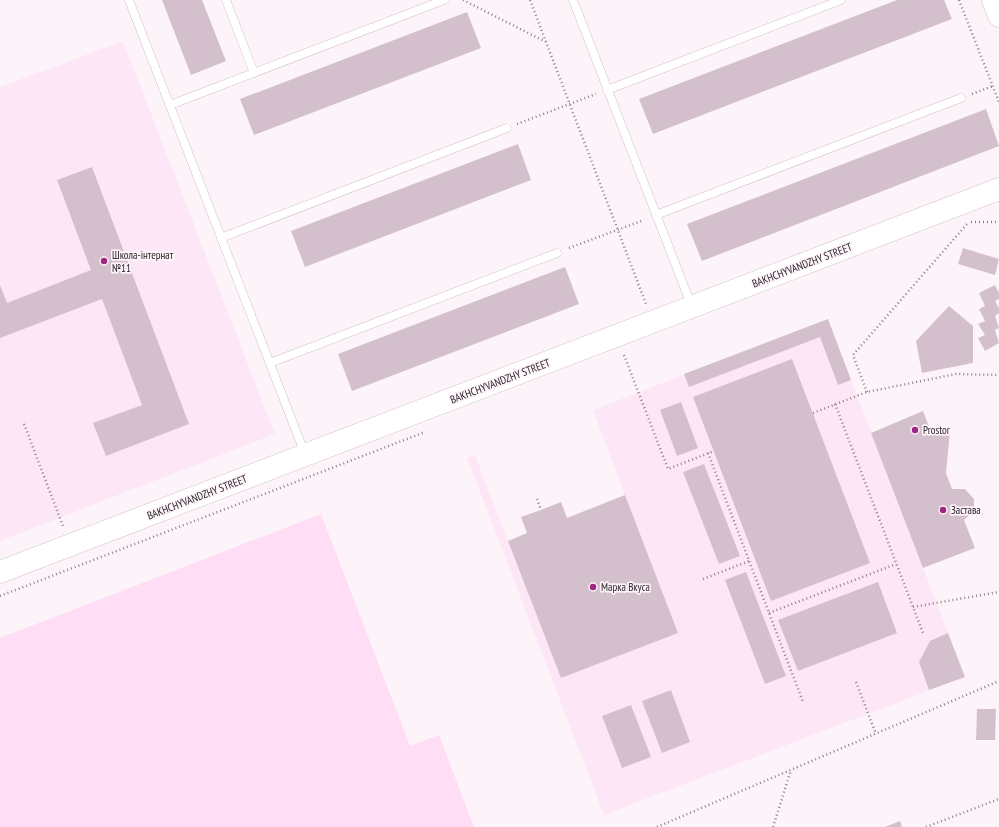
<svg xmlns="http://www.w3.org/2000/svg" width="999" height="827" font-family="'PT Sans Narrow',sans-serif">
<rect width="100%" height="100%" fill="#fdf4fa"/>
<path fill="#fde7f6" d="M 123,41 L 275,434 L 0,541 L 0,87 Z
M 828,319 L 965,677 L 604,815 L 467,458 L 475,455 L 508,541 L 527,533 L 521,517 L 541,510 L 561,502 L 567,518 L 625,496 L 593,410 Z"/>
<path fill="#ffddf4" d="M 321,514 L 410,746 L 439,735 L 474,827 L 0,827 L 0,638 Z"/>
<path fill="#d4c0cd" d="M 162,0 L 202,0 L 226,61 L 191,75 Z
M 897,0 L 944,0 L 952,19 L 653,134 L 639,99 Z
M 467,12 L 481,48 L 254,135 L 240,99 Z
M 986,109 L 999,146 L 702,261 L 687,224 Z
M 518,144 L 531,180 L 305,267 L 291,231 Z
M 92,167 L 189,424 L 106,456 L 93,423 L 142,405 L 102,299 L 0,338 L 0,285 L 7,303 L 91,270 L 57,180 Z
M 963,248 L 999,259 L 995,275 L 958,264 Z
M 565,267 L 579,304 L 352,391 L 338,354 Z
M 995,285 L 999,293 L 999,299 L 995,301 L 999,308 L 999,313 L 995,316 L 999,328 L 995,330 L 999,343 L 985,351 L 978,338 L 985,335 L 978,324 L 985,321 L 979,309 L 985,306 L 979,293 Z
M 949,306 L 973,326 L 973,363 L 922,373 L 916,341 Z
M 828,319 L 851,380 L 838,385 L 820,337 L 689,387 L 684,374 Z
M 792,359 L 870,563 L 771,601 L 693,397 Z
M 681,402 L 698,448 L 677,456 L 660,410 Z
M 923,411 L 930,429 L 950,431 L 946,473 L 952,489 L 965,489 L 974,499 L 974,511 L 964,520 L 975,548 L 923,568 L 871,433 Z
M 704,464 L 740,556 L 719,564 L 683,472 Z
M 625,495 L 678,633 L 561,678 L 508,541 L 527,533 L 521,517 L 541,510 L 561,502 L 567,518 Z
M 746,572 L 786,676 L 765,684 L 725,580 Z
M 878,582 L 897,633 L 798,671 L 778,620 Z
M 948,633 L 965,677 L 929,690 L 919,662 L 930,641 Z
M 671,690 L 690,742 L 662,753 L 642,701 Z
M 631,705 L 651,757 L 622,768 L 602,716 Z
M 977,709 L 996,709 L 995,740 L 976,740 Z
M 900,821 L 902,827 L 885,827 Z"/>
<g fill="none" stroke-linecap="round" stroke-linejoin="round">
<defs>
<path id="lane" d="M 129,0 L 305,454
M 226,0 L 254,73
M 573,0 L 692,307
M 607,90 L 841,0
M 170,105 L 444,0
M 656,215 L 961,98
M 221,238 L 507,128
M 270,363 L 557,253"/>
<path id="secondary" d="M 993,0 L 999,16
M 0,572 L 999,189"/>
</defs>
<use href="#lane" stroke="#d3bfcd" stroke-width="9"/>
<use href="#secondary" stroke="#d3bfcd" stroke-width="23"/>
<path stroke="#8b8389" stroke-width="2.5" stroke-dasharray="1 3" stroke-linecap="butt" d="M 463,0 L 546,42
M 530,0 L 646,304
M 959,0 L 999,102
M 972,94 L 993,86
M 517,124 L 596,94
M 971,222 L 999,222
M 569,248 L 644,220
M 624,355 L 668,469 L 714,451
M 867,392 L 853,355 L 967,224
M 835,404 L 923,633
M 813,413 L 867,392 L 956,374 L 999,375
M 24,424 L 63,526
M 708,453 L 803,702
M 537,499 L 541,510
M 703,579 L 749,561
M 0,596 L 425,432
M 913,607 L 999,592
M 769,613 L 896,564
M 856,682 L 876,734
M 657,827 L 999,681
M 773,827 L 791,770
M 926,827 L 999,799"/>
<use href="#lane" stroke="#fff" stroke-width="8"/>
<use href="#secondary" stroke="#fff" stroke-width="22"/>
</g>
<g fill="#9c2883" stroke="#fdf4fa" stroke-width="1.5">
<circle cx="104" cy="261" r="4"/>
<circle cx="915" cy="430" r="4"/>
<circle cx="943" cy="510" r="4"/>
<circle cx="593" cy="587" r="4"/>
</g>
<g text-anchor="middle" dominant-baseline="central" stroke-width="3.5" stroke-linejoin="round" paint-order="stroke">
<g font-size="11" fill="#2a2328" stroke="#fdf4fa" text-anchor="start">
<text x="112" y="255">Школа-інтернат<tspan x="112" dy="13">№11</tspan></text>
<text x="923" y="430">Prostor</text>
<text x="951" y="510">Застава</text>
<text x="601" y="587">Марка Вкуса</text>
</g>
<g font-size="11" fill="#2a2328" stroke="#fdf4fa">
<text transform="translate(802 265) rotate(-21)">BAKHCHYVANDZHY STREET</text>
<text transform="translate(500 381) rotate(-21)">BAKHCHYVANDZHY STREET</text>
<text transform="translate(197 497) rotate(-21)">BAKHCHYVANDZHY STREET</text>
</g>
</g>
</svg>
